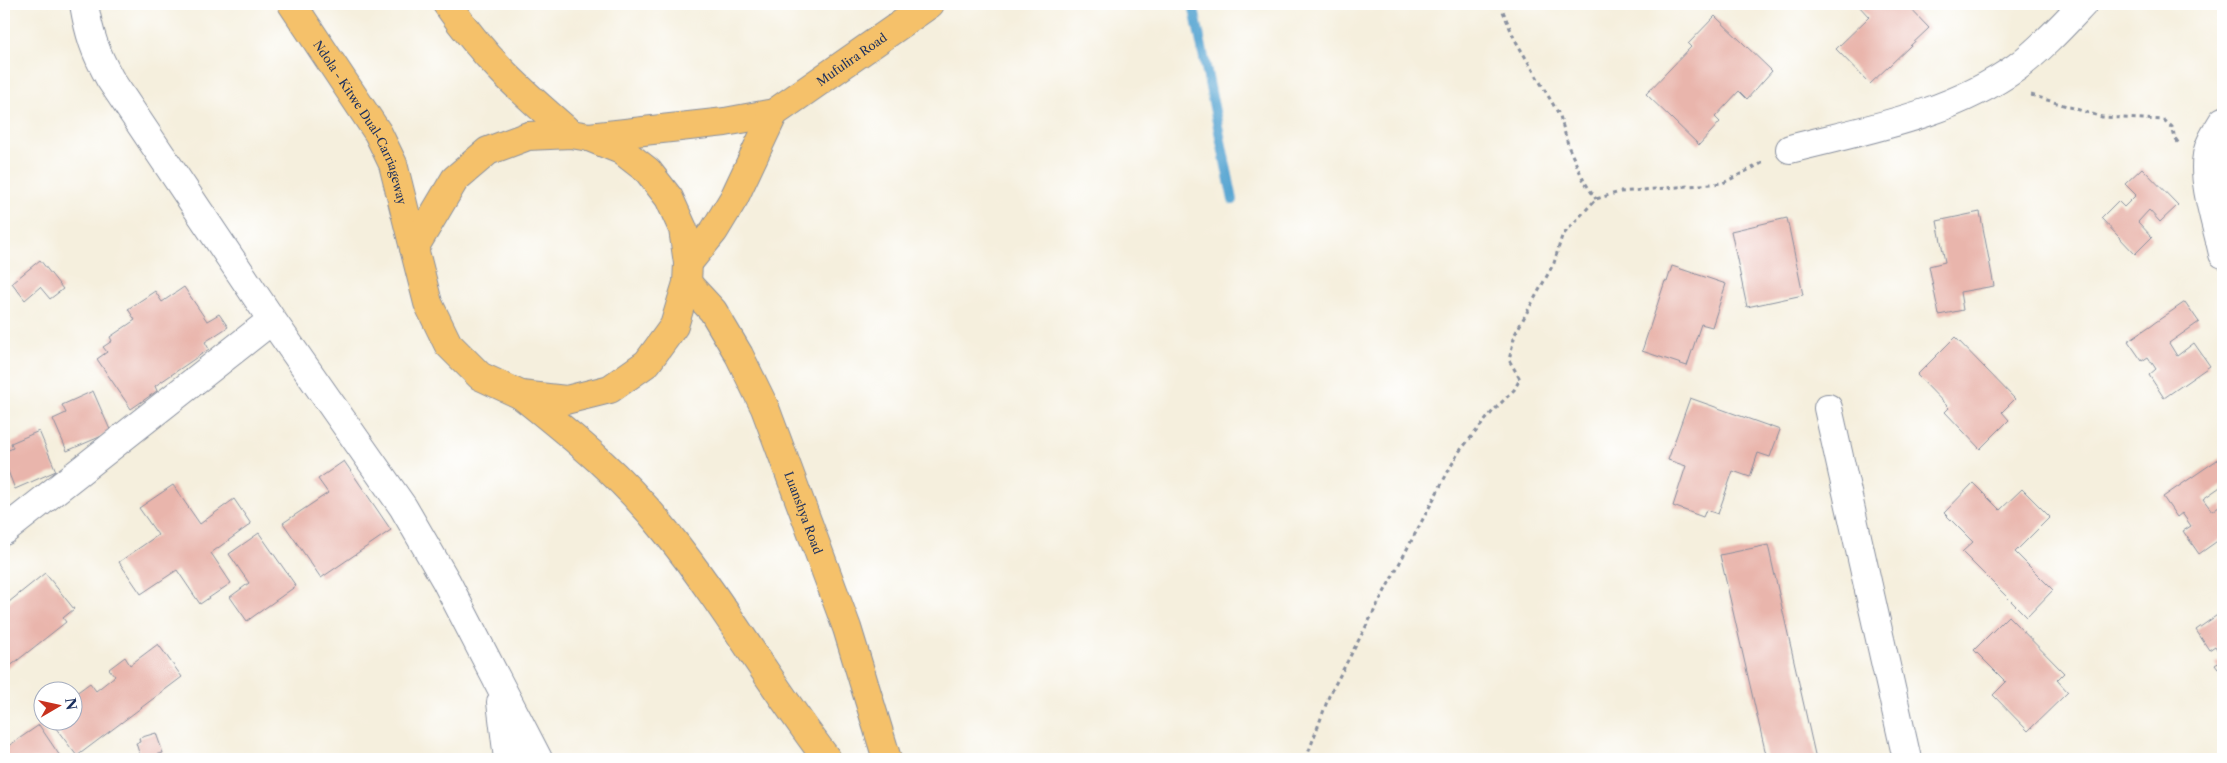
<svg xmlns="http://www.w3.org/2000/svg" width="2227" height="763" font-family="'Libre Caslon Text',serif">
<rect width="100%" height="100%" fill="#fff"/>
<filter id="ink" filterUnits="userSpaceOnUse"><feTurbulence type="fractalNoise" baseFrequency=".02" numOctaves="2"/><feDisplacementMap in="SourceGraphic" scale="10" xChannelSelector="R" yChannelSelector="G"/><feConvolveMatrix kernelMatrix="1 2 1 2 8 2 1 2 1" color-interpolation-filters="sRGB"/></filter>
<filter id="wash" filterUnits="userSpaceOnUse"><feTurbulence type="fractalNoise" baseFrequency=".0096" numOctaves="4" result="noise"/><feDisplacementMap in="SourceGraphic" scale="20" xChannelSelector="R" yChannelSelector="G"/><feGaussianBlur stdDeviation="1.12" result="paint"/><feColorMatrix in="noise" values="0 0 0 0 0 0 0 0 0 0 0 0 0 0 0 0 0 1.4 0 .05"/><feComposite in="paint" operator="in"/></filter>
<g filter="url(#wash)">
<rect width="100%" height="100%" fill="#f5efdd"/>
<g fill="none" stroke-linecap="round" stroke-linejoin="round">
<path stroke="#59a6d2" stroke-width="10" d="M 1193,4 L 1233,200"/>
</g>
<g id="blocks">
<path fill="#e9b5ac" d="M 1859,4 L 1906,4 L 1929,28 L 1870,84 L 1836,49 L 1869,17 L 1858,5 Z
M 1715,16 L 1772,71 L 1747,99 L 1739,91 L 1715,117 L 1720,122 L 1699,145 L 1646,94 L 1691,47 L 1688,44 Z
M 2142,168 L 2178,205 L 2160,222 L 2149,210 L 2138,222 L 2152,237 L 2135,254 L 2101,218 L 2118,201 L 2124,207 L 2136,195 L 2125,184 Z
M 1980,212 L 1994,286 L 1960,292 L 1963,310 L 1939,315 L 1929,266 L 1945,262 L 1937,221 Z
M 1787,218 L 1803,295 L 1747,307 L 1731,231 Z
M 40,260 L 63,289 L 50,299 L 40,287 L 25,300 L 12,283 Z
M 1672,266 L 1726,284 L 1712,327 L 1701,324 L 1687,366 L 1642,351 L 1665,281 L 1667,282 Z
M 184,287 L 207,321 L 219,314 L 228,327 L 205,342 L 209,349 L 155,386 L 157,391 L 131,409 L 97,359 L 107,352 L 103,347 L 112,341 L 110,337 L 135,320 L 128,309 L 155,291 L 162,302 Z
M 2185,302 L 2199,322 L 2169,343 L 2177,356 L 2194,343 L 2210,366 L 2164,398 L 2149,375 L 2156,369 L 2148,357 L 2142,361 L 2128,341 Z
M 1955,337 L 2015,399 L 2002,412 L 2009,420 L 1980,449 L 1945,412 L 1949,408 L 1917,375 Z
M 93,391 L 111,432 L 67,451 L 53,419 L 66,413 L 62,405 Z
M 1690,398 L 1780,430 L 1770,457 L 1758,453 L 1750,477 L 1733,471 L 1718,514 L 1706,510 L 1703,517 L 1673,506 L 1686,466 L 1668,460 Z
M 39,431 L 56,471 L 15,489 L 4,461 L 4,452 L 13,448 L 11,443 Z
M 2220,458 L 2223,462 L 2223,485 L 2203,499 L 2212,511 L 2223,503 L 2223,537 L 2199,554 L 2183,531 L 2191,526 L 2182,513 L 2177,517 L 2163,497 Z
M 344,461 L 391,530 L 321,578 L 283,523 L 328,493 L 318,479 Z
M 1973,483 L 2000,510 L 2022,489 L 2050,517 L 2015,552 L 2053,590 L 2027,617 L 1962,552 L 1973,542 L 1944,513 Z
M 173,485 L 200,524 L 234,499 L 251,524 L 211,553 L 231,583 L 200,604 L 177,570 L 141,594 L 119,562 L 158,535 L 139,508 Z
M 259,533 L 296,586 L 247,621 L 230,597 L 249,583 L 229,554 Z
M 1768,545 L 1816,759 L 1767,759 L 1720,555 Z
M 45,573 L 74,609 L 63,618 L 66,622 L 4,671 L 4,606 Z
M 2223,611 L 2223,675 L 2215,664 L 2223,659 L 2215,646 L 2209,650 L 2196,630 Z
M 2008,616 L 2064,673 L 2057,680 L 2068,692 L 2028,731 L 1993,695 L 2006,682 L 1974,650 Z
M 158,644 L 182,677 L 77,756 L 52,723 L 55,720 L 72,720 L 72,707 L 80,702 L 75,694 L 90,683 L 96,691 L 115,676 L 109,669 L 125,657 L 130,665 Z
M 39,725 L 62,759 L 4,759 L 4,749 Z
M 156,733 L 163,753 L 141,759 L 136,743 L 140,742 L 139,738 Z"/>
</g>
</g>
<g filter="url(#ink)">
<use href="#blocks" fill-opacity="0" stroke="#888f9e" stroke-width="1"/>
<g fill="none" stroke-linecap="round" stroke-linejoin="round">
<defs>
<path id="street" d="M 84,4 C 89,34 95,52 110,79 L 272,320 L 403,507 L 446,581 L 538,759
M 2223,121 C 2217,131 2209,143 2207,155 C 2202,184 2217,225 2223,254
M 1790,149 C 1868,129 1950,115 2017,67 C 2041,49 2063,25 2083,4
M 1828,408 L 1907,759
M 4,531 L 272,320
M 501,702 L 508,759"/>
<g id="primary">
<path id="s1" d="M 589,137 L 725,122 L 774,113 L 930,4"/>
<path d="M 688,263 L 714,231 L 734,198 L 774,113"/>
</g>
<g id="highway">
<path id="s2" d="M 292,4 L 378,133 L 393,164 L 414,248"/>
<path d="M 447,4 C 484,58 521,91 571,134"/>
<path d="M 571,134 L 589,137 L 621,150 L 648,171 L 669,198 L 683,229 L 688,263 L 687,283 L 674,326 L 647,363 L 610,389 L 566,400 L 521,395 L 480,376 L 448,344 L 428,303 L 414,248 L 455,179 L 488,151 L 528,136 Z"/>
<path id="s3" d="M 687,283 L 713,311 L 739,355 L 765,408 L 847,628 L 887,759"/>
<path d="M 521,395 C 575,438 624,478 667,533 C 725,605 771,686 827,759"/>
</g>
</defs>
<use href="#street" stroke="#888f9e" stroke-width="30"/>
<use href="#primary" stroke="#888f9e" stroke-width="30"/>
<use href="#highway" stroke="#888f9e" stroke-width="30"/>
<path stroke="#888f9e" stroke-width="3" stroke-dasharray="4 4" stroke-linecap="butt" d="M 1500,4 L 1514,38 L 1560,116 L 1569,148 L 1584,181 L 1596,199
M 2031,95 L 2102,117 L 2164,120 L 2172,127 L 2175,138 L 2179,144
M 1306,759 L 1329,696 L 1458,453 L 1493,411 L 1514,390 L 1520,379 L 1509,360 L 1515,334 L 1554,263 L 1562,236 L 1596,199 L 1620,192 L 1723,183 L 1764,162"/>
<use href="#street" stroke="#fff" stroke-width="28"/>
<use href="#primary" stroke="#f5c16b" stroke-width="28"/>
<use href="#highway" stroke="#f5c16b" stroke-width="28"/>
</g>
</g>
<g text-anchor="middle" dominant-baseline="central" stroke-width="4.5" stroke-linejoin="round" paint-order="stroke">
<g font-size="12" fill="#1b2f5e" stroke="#fff">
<text stroke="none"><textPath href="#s1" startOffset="281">Mufulira Road</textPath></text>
<text stroke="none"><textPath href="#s2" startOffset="138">Ndola - Kitwe Dual-Carriageway</textPath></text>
<text stroke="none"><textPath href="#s3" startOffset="260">Luanshya Road</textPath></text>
</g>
</g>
<rect width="2227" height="763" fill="none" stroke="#fff" stroke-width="20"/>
<g transform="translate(58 706) rotate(81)"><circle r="24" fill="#ffffff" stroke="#a4acbf"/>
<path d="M0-4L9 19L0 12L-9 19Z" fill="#c8321e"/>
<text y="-8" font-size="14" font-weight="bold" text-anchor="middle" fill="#1b2f5e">N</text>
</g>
</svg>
